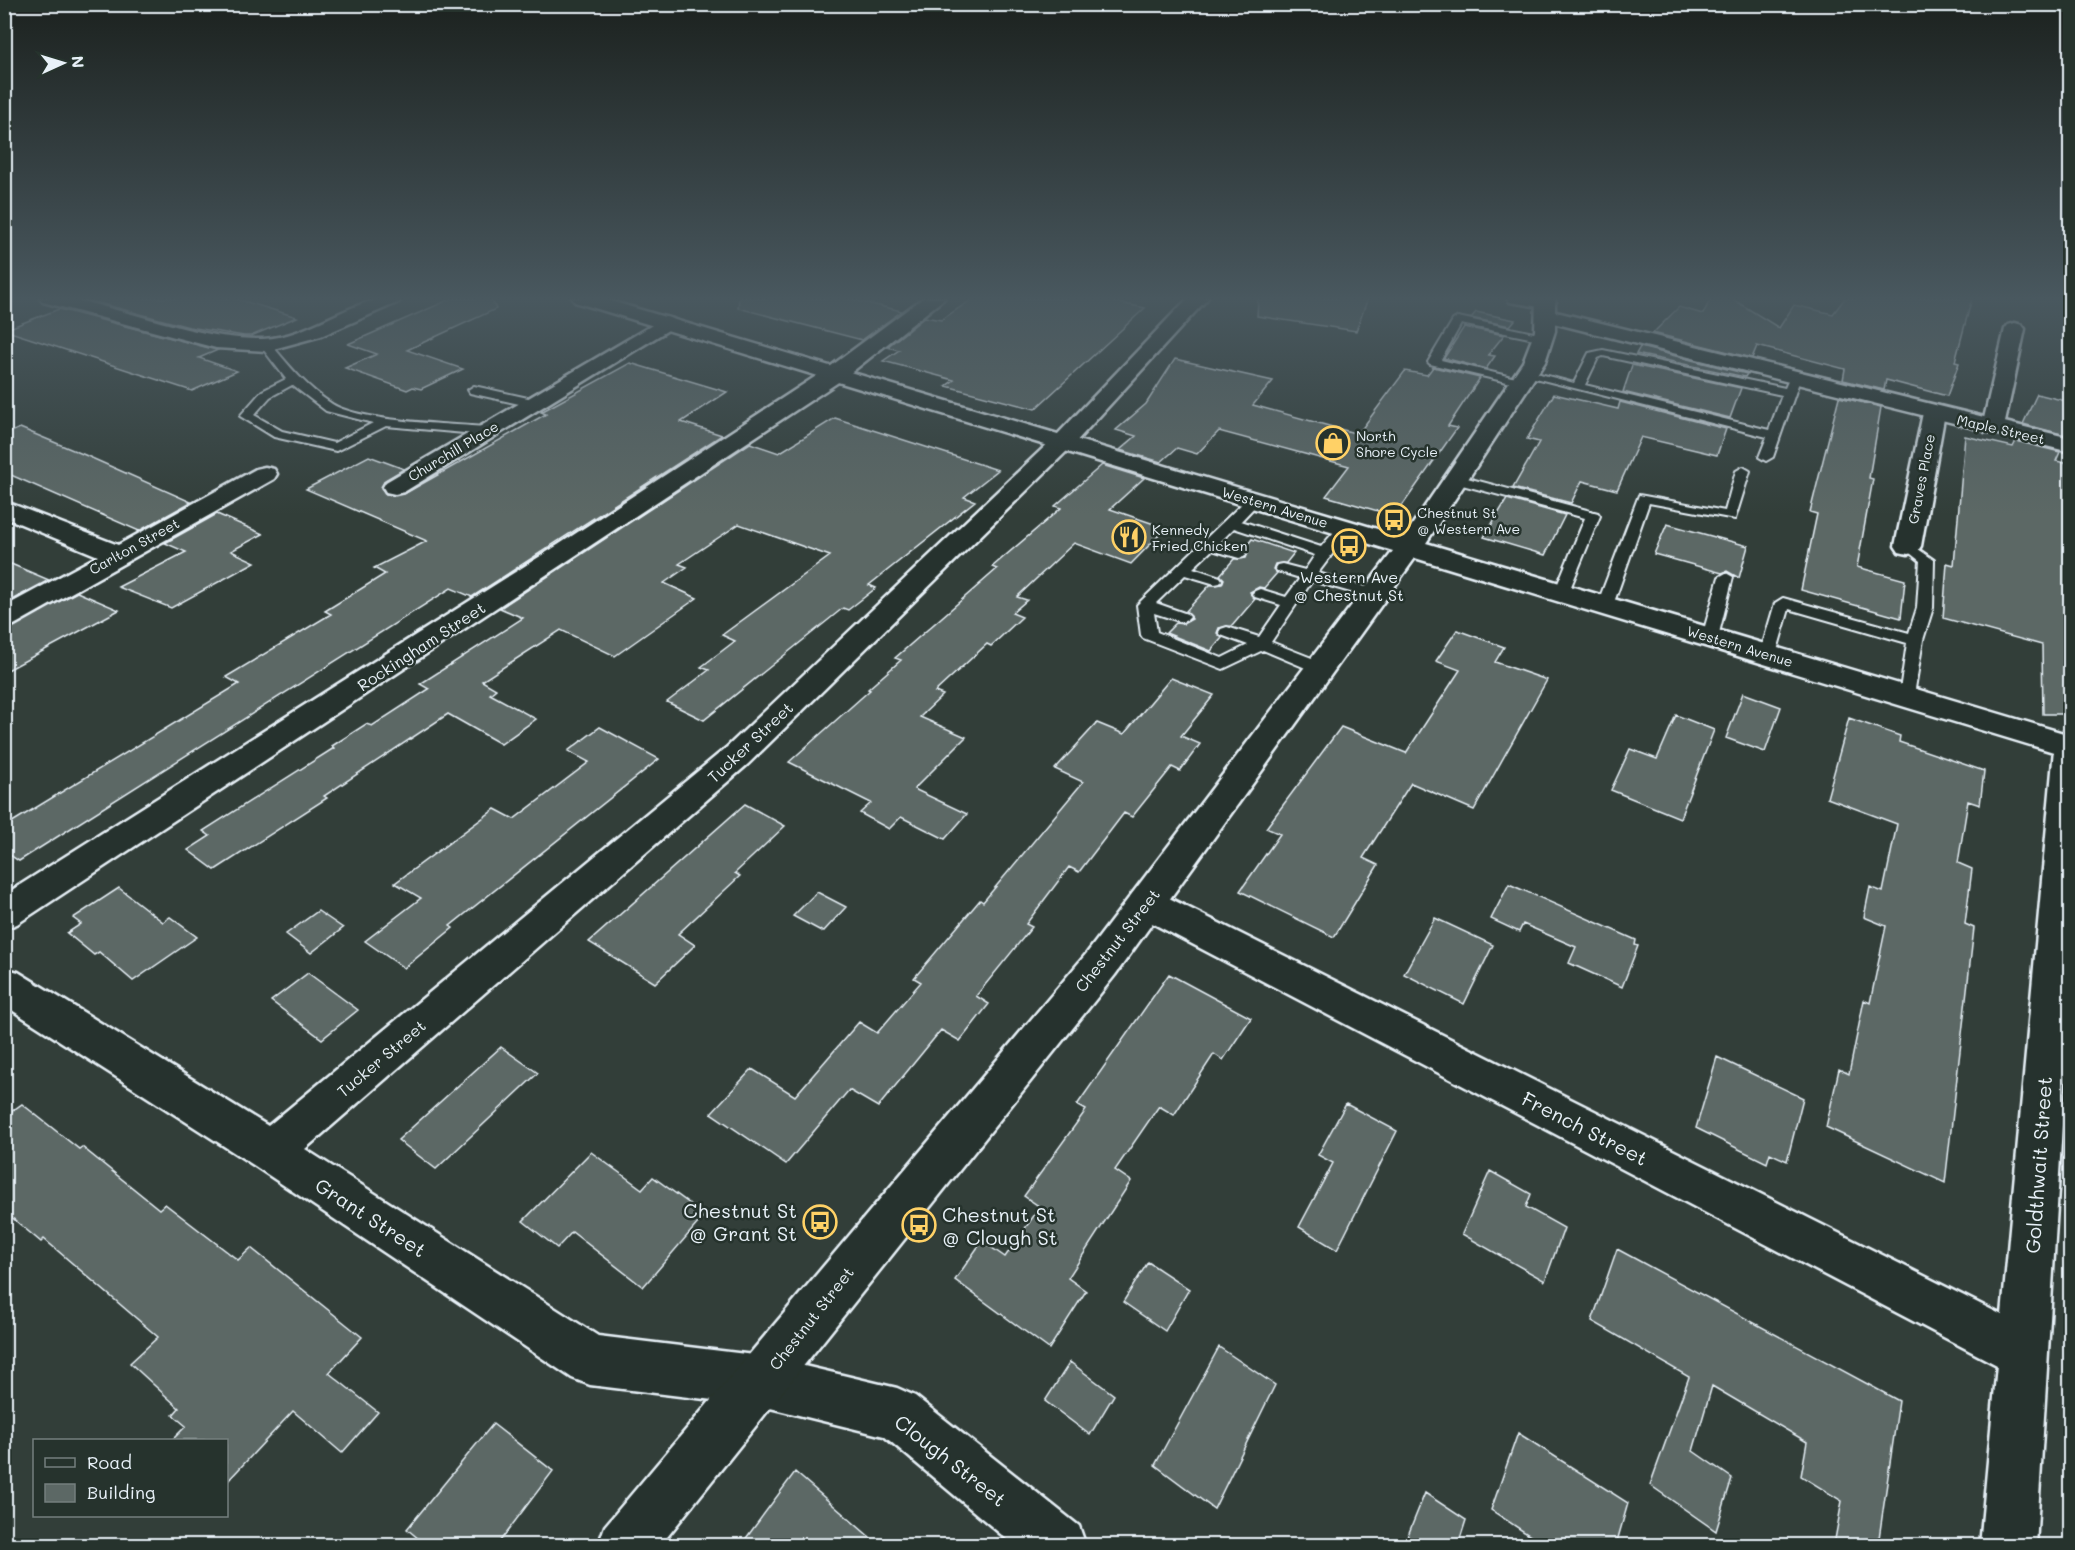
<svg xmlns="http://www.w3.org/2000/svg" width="2075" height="1550" font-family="Mali,sans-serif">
<rect width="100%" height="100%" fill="#323e39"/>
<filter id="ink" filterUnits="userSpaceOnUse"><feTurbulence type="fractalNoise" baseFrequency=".0167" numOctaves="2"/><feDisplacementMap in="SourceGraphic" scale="12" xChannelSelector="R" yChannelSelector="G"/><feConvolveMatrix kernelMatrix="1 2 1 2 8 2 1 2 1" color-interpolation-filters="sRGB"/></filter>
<g filter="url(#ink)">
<path fill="#5c6865" stroke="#e8f1f8" stroke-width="1.5" d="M 89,298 L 234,298 L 297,317 L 251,336 L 244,336 L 189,327 L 84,299 Z
M 453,298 L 491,298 L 496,309 L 407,350 L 463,369 L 421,389 L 413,387 L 407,390 L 345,368 L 377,354 L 348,344 Z
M 739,298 L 845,298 L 902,311 L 862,340 L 738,308 Z
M 974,298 L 1096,298 L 1145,308 L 1035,409 L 946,386 L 954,380 L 883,361 L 899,350 L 887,347 L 925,317 L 941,320 Z
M 1258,298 L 1368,298 L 1356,331 L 1257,316 Z
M 1711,298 L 1731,298 L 1779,328 L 1794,305 L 1833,314 L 1845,298 L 1972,298 L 1955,362 L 1959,363 L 1947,396 L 1886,380 L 1884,390 L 1843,380 L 1845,369 L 1757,346 L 1752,358 L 1653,333 L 1679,307 L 1703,314 Z
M 59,309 L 218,350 L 199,358 L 237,371 L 192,391 L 4,330 Z
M 1476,312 L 1515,320 L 1510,326 L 1471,318 Z
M 1464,327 L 1504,335 L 1488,355 L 1495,356 L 1486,369 L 1444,358 Z
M 1640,347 L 1747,374 L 1745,377 L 1636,354 Z
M 1175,359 L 1273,381 L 1253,405 L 1358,434 L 1405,371 L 1427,375 L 1433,367 L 1480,378 L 1448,426 L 1457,428 L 1395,516 L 1326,496 L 1349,466 L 1219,431 L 1197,454 L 1177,448 L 1161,462 L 1120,450 L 1136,436 L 1116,430 L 1146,404 Z
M 630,363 L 727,392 L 681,422 L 722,435 L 472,597 L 451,588 L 19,861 L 4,851 L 4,827 L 239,684 L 226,677 L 331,614 L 325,611 L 385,574 L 374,568 L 427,541 L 306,489 L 369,456 L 404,469 L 385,480 L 381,488 L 386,494 L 404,494 L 546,414 L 541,412 Z
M 1632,365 L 1741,388 L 1730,418 L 1623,392 Z
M 1554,394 L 1618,409 L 1620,402 L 1726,429 L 1717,455 L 1641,437 L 1617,490 L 1582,481 L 1571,503 L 1513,488 L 1539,442 L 1527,439 Z
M 2037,394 L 2070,402 L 2070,420 L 2065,435 L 2023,424 Z
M 1839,397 L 1881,407 L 1869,478 L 1873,479 L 1857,567 L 1905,580 L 1901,618 L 1801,590 L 1817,514 L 1810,512 Z
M 835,418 L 998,470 L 964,497 L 975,501 L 869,585 L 876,588 L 848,610 L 843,608 L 704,720 L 667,702 L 709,670 L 701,667 L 735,641 L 722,635 L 830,556 L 739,524 L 679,564 L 687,567 L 664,583 L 697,598 L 615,656 L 561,630 L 482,681 L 496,689 L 490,694 L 536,719 L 501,744 L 448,714 L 324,796 L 327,798 L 215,870 L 188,850 L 210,836 L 203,831 L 334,748 L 332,746 L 366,724 L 372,726 L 429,689 L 420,684 L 523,618 L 500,608 L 750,443 L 779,453 Z
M 20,428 L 85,455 L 191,502 L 139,531 L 4,472 L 4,435 Z
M 1965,436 L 2013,447 L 2016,441 L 2060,452 L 2056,461 L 2070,464 L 2070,714 L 2043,714 L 2042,645 L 1943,618 L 1947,563 L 1954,565 Z
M 1102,465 L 1144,478 L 1110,509 L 1166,528 L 1131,564 L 1074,543 L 1017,597 L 1027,600 L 1012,613 L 1022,617 L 991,646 L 987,644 L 935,692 L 943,695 L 920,717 L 966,737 L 914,789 L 967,814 L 945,839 L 901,817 L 889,829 L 860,813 L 871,803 L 789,762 L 870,690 L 868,689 L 901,660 L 895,658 L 997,569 L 992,567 L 1061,508 L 1055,506 Z
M 1507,499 L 1565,515 L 1545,555 L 1484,537 Z
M 217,514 L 263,534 L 231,551 L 255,562 L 171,608 L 118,587 L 186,552 L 165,543 Z
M 1667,524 L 1748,546 L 1739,578 L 1727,571 L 1722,573 L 1654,554 Z
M 1252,539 L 1294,553 L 1286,563 L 1275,564 L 1273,569 L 1277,573 L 1264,588 L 1259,587 L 1250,592 L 1255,599 L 1232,626 L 1219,628 L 1217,633 L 1222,638 L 1211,651 L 1166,633 L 1176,623 L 1183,624 L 1192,619 L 1186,611 L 1210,585 L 1222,584 L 1224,579 L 1220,575 L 1234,559 L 1246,558 L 1248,553 L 1244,549 Z
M 4,561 L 49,580 L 4,604 Z
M 77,592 L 119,610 L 4,672 L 4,630 Z
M 1457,630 L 1504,647 L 1495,662 L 1547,680 L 1474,810 L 1411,783 L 1363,858 L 1378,865 L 1334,937 L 1240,891 L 1280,834 L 1266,828 L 1341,727 L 1406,753 L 1460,670 L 1436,661 Z
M 1171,678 L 1214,695 L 1181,736 L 1200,744 L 1180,771 L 1172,767 L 1132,817 L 1124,813 L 1079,872 L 1069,867 L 1026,924 L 1032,927 L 976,996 L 989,1004 L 960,1041 L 941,1030 L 878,1107 L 849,1090 L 786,1164 L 711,1113 L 752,1069 L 795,1096 L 859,1022 L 877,1033 L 921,982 L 914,978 L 980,900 L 983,902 L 1083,782 L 1055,769 L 1097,723 L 1124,734 Z
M 1743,693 L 1781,707 L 1765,752 L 1726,738 Z
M 1676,715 L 1714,730 L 1680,818 L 1611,790 L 1630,749 L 1657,759 Z
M 1849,718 L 1900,736 L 1899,742 L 1984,771 L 1980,805 L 1968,801 L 1958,863 L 1972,869 L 1965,924 L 1974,928 L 1945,1183 L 1826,1127 L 1839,1069 L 1849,1074 L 1864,1000 L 1870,1003 L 1886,926 L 1864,917 L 1870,887 L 1883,892 L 1897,824 L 1827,798 Z
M 600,727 L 659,759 L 450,926 L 453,928 L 404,968 L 365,941 L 421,898 L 395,883 L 495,809 L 514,819 L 589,762 L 568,751 Z
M 745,804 L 785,826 L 735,873 L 740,876 L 678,934 L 695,945 L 655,983 L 589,942 Z
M 1509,884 L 1636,940 L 1635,945 L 1638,946 L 1622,987 L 1569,963 L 1576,947 L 1523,924 L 1519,932 L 1491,919 Z
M 119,888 L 163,922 L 170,917 L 197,937 L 133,981 L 99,952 L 94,955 L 67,933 L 81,924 L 73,918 Z
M 817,892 L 846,907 L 823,932 L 793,916 Z
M 318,911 L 343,928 L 311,953 L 286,934 Z
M 1435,918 L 1493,945 L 1464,1004 L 1404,974 Z
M 308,973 L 358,1010 L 322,1039 L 271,1001 Z
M 1169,974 L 1251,1018 L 1223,1060 L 1214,1054 L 1174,1115 L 1159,1106 L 1115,1170 L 1131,1181 L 1068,1278 L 1086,1291 L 1049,1349 L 955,1280 L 982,1241 L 1005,1257 L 1040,1207 L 1024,1196 L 1086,1110 L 1077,1105 Z
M 501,1047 L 538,1073 L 436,1169 L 398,1140 Z
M 1717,1057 L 1803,1098 L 1787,1161 L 1770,1153 L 1767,1163 L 1696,1128 Z
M 22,1104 L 79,1149 L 82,1147 L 159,1209 L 165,1204 L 238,1260 L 251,1248 L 362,1337 L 329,1373 L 378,1412 L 342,1453 L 293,1411 L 226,1483 L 226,1440 L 172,1440 L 186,1426 L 173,1415 L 179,1408 L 130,1363 L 158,1337 L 44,1239 L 41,1242 L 4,1211 L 4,1117 Z
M 1346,1104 L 1397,1131 L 1337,1250 L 1299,1227 L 1333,1163 L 1318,1155 Z
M 591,1152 L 642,1189 L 653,1177 L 705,1215 L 643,1287 L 572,1232 L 557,1248 L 523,1221 Z
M 1490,1171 L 1531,1194 L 1526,1207 L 1564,1228 L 1545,1281 L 1462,1234 Z
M 1617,1249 L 1899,1401 L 1878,1545 L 1834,1545 L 1842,1501 L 1801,1476 L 1807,1442 L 1712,1386 L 1693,1451 L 1732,1478 L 1716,1531 L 1650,1485 L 1689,1377 L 1592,1321 Z
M 1148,1262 L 1189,1289 L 1165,1331 L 1123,1302 Z
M 1219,1347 L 1275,1385 L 1214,1509 L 1155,1465 Z
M 1070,1362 L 1114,1395 L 1090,1435 L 1045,1401 Z
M 493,1424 L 553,1471 L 497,1545 L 426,1545 L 407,1529 Z
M 1518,1433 L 1628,1503 L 1616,1545 L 1544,1545 L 1491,1510 Z
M 795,1472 L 879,1545 L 741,1545 Z
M 1425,1493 L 1466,1520 L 1458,1545 L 1404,1545 Z"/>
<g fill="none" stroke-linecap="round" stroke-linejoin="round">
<defs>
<path id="lane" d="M 1458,317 L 1548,336 L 1550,338 L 1544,341 L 1461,324 L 1441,360 L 1524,380 L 1524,386 L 1430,364 L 1428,362 L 1453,320 Z
M 266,342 L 270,343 C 289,366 306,387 332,404 C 361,422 451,424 487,427 L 493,431 L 487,435 L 386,426 L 336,451 L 274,437 L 240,416 L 262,391 L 286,379 L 260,345 ZM 292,385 L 326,411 L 373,423 L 334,443 L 282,431 L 254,415 L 270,397 Z
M 1603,350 L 1785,388 L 1789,379 L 1797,379 L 1799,382 L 1773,457 L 1766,461 L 1759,457 L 1767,437 L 1519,374 L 1525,370 L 1574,383 L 1589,353 ZM 1603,356 L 1782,395 L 1769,430 L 1585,385 L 1598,358 Z
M 474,386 L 537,400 L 539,403 L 533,407 L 470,393 L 468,390 Z
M 1743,467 L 1750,471 L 1735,519 L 1649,503 L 1613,605 L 1610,608 L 1600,608 L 1597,605 L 1639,495 L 1725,511 L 1736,471 Z
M 1456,475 L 1598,513 L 1600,516 L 1567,596 L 1557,596 L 1554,593 L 1585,518 L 1451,482 L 1451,476 Z
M 1254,496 L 1261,500 L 1241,521 L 1321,547 L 1340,525 L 1350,525 L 1352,528 L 1318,573 L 1380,591 L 1383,594 L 1375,599 L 1312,581 L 1271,642 L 1327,664 L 1329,668 L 1327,672 L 1315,672 L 1263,650 L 1223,669 L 1143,638 L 1141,635 L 1137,605 L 1140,602 L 1249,497 ZM 1234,528 L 1315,555 L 1305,570 L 1282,564 L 1277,565 L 1275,568 L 1277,571 L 1300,578 L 1286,597 L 1260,589 L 1255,591 L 1252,594 L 1255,597 L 1281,605 L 1259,637 L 1227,627 L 1221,629 L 1219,632 L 1221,635 L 1248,645 L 1222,658 L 1157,632 L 1154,613 L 1182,622 L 1187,620 L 1190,617 L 1187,614 L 1156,603 L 1185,575 L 1215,584 L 1220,583 L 1222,580 L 1220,577 L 1193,568 L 1212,550 L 1239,558 L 1244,557 L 1246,554 L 1244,551 L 1219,543 Z
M 1908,542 L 1934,560 L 1933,608 L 1923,640 L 1913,701 L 1901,701 L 1899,697 L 1907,643 L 1789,609 L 1776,654 L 1774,658 L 1762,658 L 1760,654 L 1775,603 L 1783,598 L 1909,633 L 1917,608 L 1920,561 L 1901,546 Z
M 1726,573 L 1733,577 L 1718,637 L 1710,642 L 1704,640 L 1702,637 L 1719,577 Z"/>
<path id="street" d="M 40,298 C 67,296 91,303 116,310 C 164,322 213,340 263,339 C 313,337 353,294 402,298 L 399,302 L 321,336 L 266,351 L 216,348 L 43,302 Z
M 923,298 L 945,298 L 843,379 L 17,924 L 4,929 L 4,895 L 558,545 L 827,369 Z
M 1188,298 L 1208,298 L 1072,446 L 748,764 L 305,1149 L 598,1336 L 762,1356 L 897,1388 L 915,1396 L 1079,1526 L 1086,1546 L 1015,1546 L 884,1436 L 762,1406 L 590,1385 L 572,1378 L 255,1166 L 4,1005 L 4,968 L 18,972 L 268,1126 L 726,748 L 1056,436 Z
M 666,317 L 673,319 L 676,323 L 673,327 L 404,492 L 395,494 L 386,492 L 383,487 L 386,482 Z
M 2015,323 L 2022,325 L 2025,329 L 2004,427 L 2001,432 L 1985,432 L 1982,427 L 2005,329 L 2008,325 Z
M 1934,406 L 1942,408 L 1945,413 L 1921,546 L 1917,552 L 1908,554 L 1899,552 L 1895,546 L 1923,413 L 1926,408 Z
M 265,467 L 274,469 L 277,474 L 274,479 L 14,625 L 4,628 L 4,607 L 98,556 L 4,517 L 4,501 L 118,545 L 256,469 Z
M 2070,738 L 2070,996 L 2036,1546 L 1980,1546 L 1997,1365 L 1133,913 L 1128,903 L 1133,893 L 1146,889 L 1159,893 L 2002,1315 L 2054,749 L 2059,741 Z"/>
<path id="secondary" d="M 1507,298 L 1552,298 L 1556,302 L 1546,308 L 1510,302 Z
M 1548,310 L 2070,438 L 2070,452 L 1541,320 L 1538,316 L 1541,312 Z"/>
<path id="primary" d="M 572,298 L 601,298 L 1404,537 L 1523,362 L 1535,331 L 1536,298 L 1555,298 L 1555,331 L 1545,362 L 1426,543 L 2070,735 L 2070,757 L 1415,558 L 1115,975 L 660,1546 L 598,1546 L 605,1526 L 1087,953 L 1393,551 L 575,302 Z"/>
</defs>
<use href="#lane" stroke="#e8f1f8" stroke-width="4"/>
<use href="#street" stroke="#e8f1f8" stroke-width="5"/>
<use href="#secondary" stroke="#e8f1f8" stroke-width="5"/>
<use href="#primary" stroke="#e8f1f8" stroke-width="5"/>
<use href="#lane" fill="#26332d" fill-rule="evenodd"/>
<use href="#street" fill="#26332d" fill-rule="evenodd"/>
<use href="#secondary" fill="#26332d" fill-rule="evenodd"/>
<use href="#primary" fill="#26332d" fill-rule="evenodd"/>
</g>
</g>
<linearGradient id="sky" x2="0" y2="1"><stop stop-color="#1c221f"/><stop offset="0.58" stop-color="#49585f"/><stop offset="1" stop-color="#49585f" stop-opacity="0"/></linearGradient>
<rect width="2075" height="515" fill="url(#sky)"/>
<defs>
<symbol id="shop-ring" viewBox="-11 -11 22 22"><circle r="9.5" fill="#26332d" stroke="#ffd166" stroke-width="1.5"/><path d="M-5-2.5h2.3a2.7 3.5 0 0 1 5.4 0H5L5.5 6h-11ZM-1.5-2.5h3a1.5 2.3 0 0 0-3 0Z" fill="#ffd166"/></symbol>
<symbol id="bus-ring" viewBox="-11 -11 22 22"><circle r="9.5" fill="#26332d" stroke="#ffd166" stroke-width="1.5"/><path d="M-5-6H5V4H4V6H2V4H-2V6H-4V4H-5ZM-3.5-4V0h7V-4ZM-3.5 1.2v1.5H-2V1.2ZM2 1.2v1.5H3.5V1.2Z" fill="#ffd166"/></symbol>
<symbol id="restaurant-ring" viewBox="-11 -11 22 22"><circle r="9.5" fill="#26332d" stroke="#ffd166" stroke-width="1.5"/><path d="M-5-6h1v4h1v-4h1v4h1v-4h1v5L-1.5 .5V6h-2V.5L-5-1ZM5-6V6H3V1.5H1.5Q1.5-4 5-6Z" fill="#ffd166"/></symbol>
</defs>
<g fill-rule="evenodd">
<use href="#shop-ring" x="1314" y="424" width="38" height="38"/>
<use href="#bus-ring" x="1375" y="501" width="38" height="38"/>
<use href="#restaurant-ring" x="1110" y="518" width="38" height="38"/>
<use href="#bus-ring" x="1330" y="527" width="38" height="38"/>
<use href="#bus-ring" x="801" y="1203" width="38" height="38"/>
<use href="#bus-ring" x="900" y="1206" width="38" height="38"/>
</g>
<g text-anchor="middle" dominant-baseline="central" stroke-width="5" stroke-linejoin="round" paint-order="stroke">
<g font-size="14" fill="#e8f1f8" stroke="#26332d">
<text transform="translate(2001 429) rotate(13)">Maple Street</text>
<text transform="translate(453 451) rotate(-31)">Churchill Place</text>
<text transform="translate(1921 479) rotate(-79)">Graves Place</text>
<text transform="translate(1275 507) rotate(17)">Western Avenue</text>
<text transform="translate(134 546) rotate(-29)">Carlton Street</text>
<text transform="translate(1740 646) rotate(17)">Western Avenue</text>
</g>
<g font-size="14" fill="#e8f1f8" stroke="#26332d" text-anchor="start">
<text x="1356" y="435">North<tspan x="1356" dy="16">Shore Cycle</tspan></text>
<text x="1417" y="512">Chestnut St<tspan x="1417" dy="16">@ Western Ave</tspan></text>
<text x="1152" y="529">Kennedy<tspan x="1152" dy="16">Fried Chicken</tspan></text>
</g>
<g font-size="16" fill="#e8f1f8" stroke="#26332d">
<text x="1349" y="576">Western Ave<tspan x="1349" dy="18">@ Chestnut St</tspan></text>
</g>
<g font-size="16" fill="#e8f1f8" stroke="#26332d">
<text transform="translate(421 646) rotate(-33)">Rockingham Street</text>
<text transform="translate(750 742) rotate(-43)">Tucker Street</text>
<text transform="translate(1117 940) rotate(-52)">Chestnut Street</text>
<text transform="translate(381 1058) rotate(-40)">Tucker Street</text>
<text transform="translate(811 1318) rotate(-52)">Chestnut Street</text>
</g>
<g font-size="20" fill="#e8f1f8" stroke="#26332d">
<text transform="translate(1585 1128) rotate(27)">French Street</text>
<text transform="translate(2038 1165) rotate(-86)">Goldthwait Street</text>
<text transform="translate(371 1217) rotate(33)">Grant Street</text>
<text transform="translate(951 1460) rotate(38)">Clough Street</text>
</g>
<g font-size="20" fill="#e8f1f8" stroke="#26332d" text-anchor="end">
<text x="797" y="1210">Chestnut St<tspan x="797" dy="23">@ Grant St</tspan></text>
<text x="942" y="1214" text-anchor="start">Chestnut St<tspan x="942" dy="23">@ Clough St</tspan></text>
</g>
</g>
<rect width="2075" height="1550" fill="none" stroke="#26332d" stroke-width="24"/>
<rect x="12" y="12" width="2051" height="1526" fill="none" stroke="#e8f1f8" stroke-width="2" filter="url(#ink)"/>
<rect x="33" y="1439" width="195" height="78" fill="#26332d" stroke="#747f7e" stroke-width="1.5"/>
<rect x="45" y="1458" width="30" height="9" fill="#26332d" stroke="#747f7e" stroke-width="1.5"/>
<text x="87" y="1469" font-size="18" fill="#e8f1f8">Road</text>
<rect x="45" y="1484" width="30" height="18" fill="#5c6865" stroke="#747f7e" stroke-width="1.5"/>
<text x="87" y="1499" font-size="18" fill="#e8f1f8">Building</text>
<g transform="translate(63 63) rotate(86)" stroke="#26332d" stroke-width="4.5" paint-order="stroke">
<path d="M0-4.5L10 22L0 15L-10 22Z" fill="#e8f1f8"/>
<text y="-9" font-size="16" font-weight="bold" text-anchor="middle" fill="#e8f1f8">N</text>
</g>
</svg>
